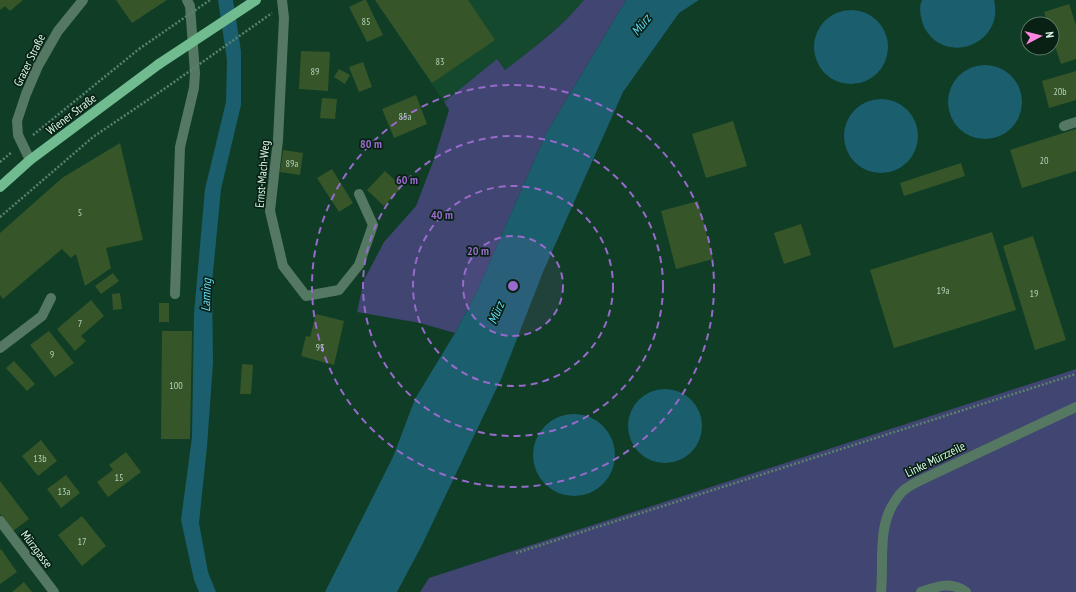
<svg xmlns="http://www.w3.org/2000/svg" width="1076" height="592" font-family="'PT Sans Narrow',sans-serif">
<rect width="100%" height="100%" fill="#103d26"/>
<path fill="#15492e" d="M 375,0 L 584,0 L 574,12 L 535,47 L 505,70 L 497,59 L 444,102 Z"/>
<path fill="#404571" d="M 584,0 L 626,0 L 547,132 L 477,291 L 455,333 L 420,323 L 357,312 L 364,280 L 384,242 L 416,206 L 434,159 L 449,110 L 444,102 L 497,59 L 505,70 C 532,49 562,27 584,0 Z
M 1076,369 L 1076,592 L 420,592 L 429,578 Z"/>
<path fill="#1b5e6e" d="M 218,0 L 233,0 L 241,51 L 241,105 L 221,189 L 212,283 L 213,363 L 207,446 L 199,523 L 208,572 L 216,592 L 199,592 L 194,580 L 181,520 L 192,437 L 194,314 L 205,189 L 226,102 L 227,60 Z
M 626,0 L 699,0 L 679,13 L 623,92 L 543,272 L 502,377 L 422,545 L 397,592 L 325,592 L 393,457 L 415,399 L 455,333 L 477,291 L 547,132 Z
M 922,0 L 994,0 C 1005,44 945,67 924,27 C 921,19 918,8 922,0 Z
M814 47a37 37 0 1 1 74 0a37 37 0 1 1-74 0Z
M948 102a37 37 0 1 1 74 0a37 37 0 1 1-74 0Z
M844 136a37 37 0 1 1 74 0a37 37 0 1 1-74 0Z
M628 426a37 37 0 1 1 74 0a37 37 0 1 1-74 0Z
M533 455a41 41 0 1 1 82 0a41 41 0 1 1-82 0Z"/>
<path fill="#365629" d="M 0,0 L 23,0 L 10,11 L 5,6 L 0,10 Z
M 116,0 L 167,0 L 132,23 Z
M 364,0 L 366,0 L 383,35 L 367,42 L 349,7 Z
M 375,0 L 468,0 L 495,40 L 432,83 Z
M 1069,4 L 1076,25 L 1076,59 L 1061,64 L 1052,37 L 1052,24 L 1048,24 L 1044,12 Z
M 301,51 L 330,52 L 328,91 L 299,89 Z
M 363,62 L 372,87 L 359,92 L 349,67 Z
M 339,69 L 350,75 L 345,84 L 334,77 Z
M 1076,71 L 1076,100 L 1049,108 L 1042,81 Z
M 416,95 L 427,124 L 394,138 L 382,109 Z
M 322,98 L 337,99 L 335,119 L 320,118 Z
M 733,121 L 747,166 L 706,178 L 692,134 Z
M 1076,129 L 1076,171 L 1022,188 L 1010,150 Z
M 120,143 L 143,240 L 106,248 L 111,268 L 85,286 L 76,254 L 71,258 L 62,249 L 3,299 L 0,295 L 0,233 L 62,178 Z
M 283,150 L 303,153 L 300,175 L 280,172 Z
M 961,163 L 965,176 L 904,196 L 900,183 Z
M 332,169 L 353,203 L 339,212 L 317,178 Z
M 385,171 L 402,187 L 384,206 L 367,190 Z
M 698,201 L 713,259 L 676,269 L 661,211 Z
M 801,224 L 811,255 L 784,264 L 774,233 Z
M 992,232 L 1016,310 L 894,348 L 870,270 Z
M 1033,236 L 1066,340 L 1035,350 L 1003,246 Z
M 113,273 L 119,281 L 101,294 L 95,286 Z
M 120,293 L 122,309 L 113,310 L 112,294 Z
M 91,300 L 104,316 L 81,336 L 86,341 L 75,351 L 57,329 Z
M 159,303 L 169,303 L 169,322 L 159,322 Z
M 316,314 L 344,321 L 334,365 L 301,356 L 306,336 L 310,337 Z
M 49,331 L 74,363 L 55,377 L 30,345 Z
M 162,331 L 192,331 L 190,439 L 161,439 Z
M 14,361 L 35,384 L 27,391 L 6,368 Z
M 242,364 L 253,365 L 251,394 L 240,394 Z
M 41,440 L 57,461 L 38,476 L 22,456 Z
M 126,452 L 141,472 L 108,497 L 97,482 L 113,470 L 109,465 Z
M 66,475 L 80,493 L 61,508 L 47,489 Z
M 0,481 L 29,519 L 13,531 L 0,514 Z
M 82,516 L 106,546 L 82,566 L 58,535 Z
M 1,549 L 17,572 L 0,584 L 0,550 Z
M 24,582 L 32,592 L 12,592 Z"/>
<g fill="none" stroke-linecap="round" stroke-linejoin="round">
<path stroke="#5a826c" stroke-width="2.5" stroke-dasharray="2 2" stroke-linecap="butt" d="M 33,135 L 139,49
M 0,162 L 12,152
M 0,217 L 93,137 L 167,87
M 516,553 L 1076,374"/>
<path stroke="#557862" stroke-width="10" d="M 282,0 L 284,18 L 278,140 L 270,211 L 283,266 L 306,296 L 339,290 L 359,265 L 373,225 L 359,194
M 1064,126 L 1076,122
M 30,160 L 18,135 L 17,121 L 26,94 L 38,66 L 58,31 L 83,0
M 175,294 L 180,147 L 194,88 L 195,73 L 190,6 L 187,0
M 0,348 L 42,316 L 51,298
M 0,521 L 54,592
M 881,592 C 884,562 877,527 895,501 C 898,497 900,493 903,491 C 907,487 913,484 919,481 L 1076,407
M 921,592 C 937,586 952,581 966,592"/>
<path stroke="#70bb8f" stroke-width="10" d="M 0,187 L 30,160 L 159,64"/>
<path stroke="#5a826c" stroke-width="2.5" stroke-dasharray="2 2" stroke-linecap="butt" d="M 139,49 L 210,0
M 167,87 L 272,13"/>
<path stroke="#70bb8f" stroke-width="10" d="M 159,64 L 256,0"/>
</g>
<circle cx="513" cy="286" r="50" fill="#986acb" fill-opacity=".12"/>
<g fill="none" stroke="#986acb" stroke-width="2" stroke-dasharray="7 5">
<circle cx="513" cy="286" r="50"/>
<circle cx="513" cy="286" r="100"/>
<circle cx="513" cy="286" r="150"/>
<circle cx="513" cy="286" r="201"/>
</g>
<g text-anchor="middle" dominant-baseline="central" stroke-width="3.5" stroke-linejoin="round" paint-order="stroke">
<g font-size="10" fill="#b2d1b8">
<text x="366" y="21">85</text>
<text x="440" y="61">83</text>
<text x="315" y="71">89</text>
<text x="1060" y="91">20b</text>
<text x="405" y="116">85a</text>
<text x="1044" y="160">20</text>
<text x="292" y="163">89a</text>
<text x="80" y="212">5</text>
<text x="943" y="290">19a</text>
<text x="1034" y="293">19</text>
<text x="80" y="323">7</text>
<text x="320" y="347">93</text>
<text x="52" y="354">9</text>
<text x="176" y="385">100</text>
<text x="40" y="458">13b</text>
<text x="119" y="477">15</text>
<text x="64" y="491">13a</text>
<text x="82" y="541">17</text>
</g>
<g font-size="12" fill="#dcfae7" stroke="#082114">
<text transform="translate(29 60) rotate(-64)">Grazer Straße</text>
<text transform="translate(71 114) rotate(-37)">Wiener Straße</text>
<text transform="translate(262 174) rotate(-85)">Ernst-Mach-Weg</text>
<text transform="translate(935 459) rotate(-26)">Linke Mürzzeile</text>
<text transform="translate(37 549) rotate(53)">Mürzgasse</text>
</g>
<g font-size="13" font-style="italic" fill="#62dcfb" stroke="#082114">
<text transform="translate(641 25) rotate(-51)">Mürz</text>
<text transform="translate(206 295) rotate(-88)">Laming</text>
<text transform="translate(496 313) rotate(-67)">Mürz</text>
</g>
</g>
<circle cx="513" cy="286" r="6" fill="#986acb" stroke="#082114" stroke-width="2"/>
<g font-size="12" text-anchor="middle" font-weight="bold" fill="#986acb" stroke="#082114" stroke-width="3.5" stroke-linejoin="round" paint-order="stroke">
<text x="371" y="148">80 m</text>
<text x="407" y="184">60 m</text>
<text x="442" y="219">40 m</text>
<text x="478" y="255">20 m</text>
</g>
<g transform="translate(1040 36) rotate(83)"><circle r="19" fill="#082114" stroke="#5d7868"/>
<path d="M0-3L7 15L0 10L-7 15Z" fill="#fe86e0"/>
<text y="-6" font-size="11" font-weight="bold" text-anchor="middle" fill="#dcfae7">N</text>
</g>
</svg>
